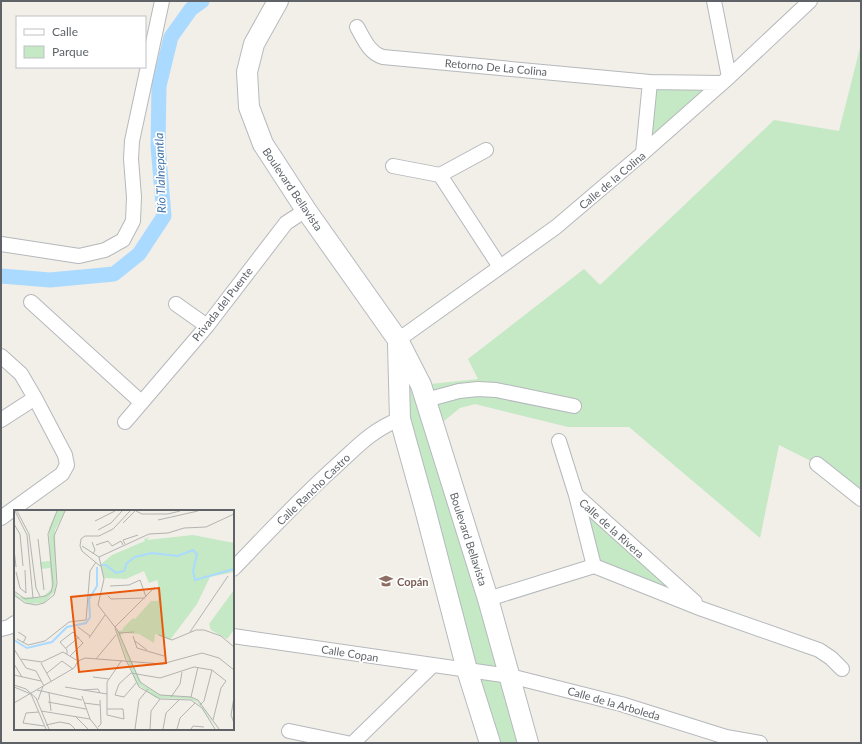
<svg xmlns="http://www.w3.org/2000/svg" width="862" height="744" font-family="Lato,sans-serif">
<rect width="100%" height="100%" fill="#f1efe8"/>
<path fill="#c5e8c5" d="M 861,44 L 861,499 L 817,464 L 779,445 L 760,538 L 629,427 L 568,427 L 475,404 L 460,408 L 434,429 L 528,743 L 490,743 L 400,419 L 398,340 L 421,385 L 478,379 L 468,359 L 584,269 L 600,285 L 774,120 L 839,131 Z
M 650,82 L 721,83 L 643,153 Z
M 576,495 L 702,609 L 594,566 Z"/>
<g fill="none" stroke-linecap="round" stroke-linejoin="round">
<path stroke="#aadaff" stroke-width="15" d="M 1,276 L 50,280 L 114,274 L 139,254 L 164,216 L 158,146 L 159,86 L 171,37 L 191,9 L 202,1"/>
<defs>
<path id="street" d="M 714,1 L 729,77
M 357,27 C 364,39 369,53 383,57 L 650,82 L 721,83
M 643,153 L 650,82
M 393,166 L 440,175 L 486,150
M 440,175 L 500,267
M 1,244 L 79,256 L 105,250 L 123,240 L 133,221 L 134,197 L 131,159 L 132,141 L 162,1
M 31,302 L 141,402
M 176,304 L 207,326
M 398,340 L 556,227 L 643,153 L 729,77 L 810,1
M 1,356 L 21,374 L 35,398 L 65,455 L 67,465 L 62,474 L 1,518
M 426,400 L 459,391 L 478,389 L 496,390 L 574,406
M 1,420 L 35,398
M 125,422 L 207,326 L 286,223 L 306,210
M 559,441 L 576,495 L 594,566 L 702,609 L 819,650 L 831,658 L 842,669
M 817,464 L 861,499
M 576,495 L 695,602
M 233,569 C 267,534 300,498 336,466 C 358,446 372,430 400,419
M 488,599 L 594,566
M 1,629 L 9,627 L 15,623
M 233,636 L 510,676 L 621,704 L 726,737 L 760,743
M 289,731 L 347,743
M 353,743 L 433,665"/>
<path id="secondary" d="M 278,1 L 254,44 L 247,72 L 249,107 L 263,144 L 306,210 L 398,340 L 421,385 L 488,599 L 528,743
M 398,344 L 400,419 L 425,509 L 467,670 L 490,743"/>
</defs>
<use href="#street" stroke="#b5b8bc" stroke-width="16"/>
<use href="#secondary" stroke="#b6babf" stroke-width="22"/>
<use href="#street" stroke="#fff" stroke-width="14"/>
<use href="#secondary" stroke="#fff" stroke-width="20"/>
</g>
<defs>
<symbol id="school-bare" viewBox="-9 -9 18 18"><path d="M0-5L7-2L0 1L-7-2ZM-4 1L0 2.5L4 1V4Q0 6-4 4Z" fill="#8d6e63" stroke="#fff" stroke-width="2.5" paint-order="stroke"/></symbol>
</defs>
<g fill-rule="evenodd">
<use href="#school-bare" x="376" y="571" width="20" height="20"/>
</g>
<g text-anchor="middle" dominant-baseline="central" stroke-width="3.5" stroke-linejoin="round" paint-order="stroke">
<g font-size="11" fill="#5f6368" stroke="#fff">
<text transform="translate(496 67) rotate(5)">Retorno De La Colina</text>
<text transform="translate(612 180) rotate(-40)">Calle de la Colina</text>
<text transform="translate(293 189) rotate(56)">Boulevard Bellavista</text>
<text transform="translate(222 304) rotate(-52)">Privada del Puente</text>
<text transform="translate(313 489) rotate(-44)">Calle Rancho Castro</text>
<text transform="translate(612 528) rotate(42)">Calle de la Rivera</text>
<text transform="translate(469 539) rotate(72)">Boulevard Bellavista</text>
<text transform="translate(350 653) rotate(9)">Calle Copan</text>
<text transform="translate(614 703) rotate(16)">Calle de la Arboleda</text>
</g>
<g font-size="11" font-weight="bold" fill="#785e54" stroke="#fff" text-anchor="start">
<text x="397" y="581">Copán</text>
</g>
<g font-size="12" font-style="italic" fill="#4174aa" stroke="#fff">
<text transform="translate(160 173) rotate(-92)">Río Tlalnepantla</text>
</g>
</g>
<g transform="translate(14 510)">
<rect width="220" height="220" fill="#f1efe8"/>
<path d="M 43,1 L 51,1 L 41,20 L 42,80 L 30,93 L 15,94 L 0,85 L 0,81 L 5,87 L 28,87 L 38,79 L 36,58 L 27,59 L 26,52 L 36,51 L 35,18 ZM 179,25 L 220,33 L 220,62 L 196,67 L 183,94 L 156,130 L 141,124 L 140,133 L 125,124 L 110,123 L 106,126 L 128,174 L 146,185 L 177,187 L 184,191 L 204,219 L 183,192 L 176,189 L 142,188 L 122,173 L 101,117 L 104,121 L 109,120 L 109,118 L 119,108 L 121,109 L 137,91 L 144,91 L 144,73 L 143,70 L 135,73 L 130,61 L 112,69 L 90,68 L 86,55 L 98,45 L 131,31 L 130,29 L 135,27 L 133,30 ZM 220,80 L 220,120 L 213,129 L 197,120 L 195,114 Z" fill="#c5e8c5"/>
<path fill="none" stroke="#aadaff" stroke-width="2" d="M 88,55 L 92,55 L 102,63 L 110,61 L 113,53 L 121,47 L 138,43 L 164,46 L 179,40 L 183,44 L 179,61 L 181,70 L 220,59M 0,130 L 13,138 L 38,132 L 53,117 L 72,113 L 76,107 L 75,89 L 83,76 L 83,57"/>
<path fill="none" stroke="#b3b3b1" stroke-width="1" d="M 1,1 L 13,25 L 19,88M 3,1 L 15,24 L 22,78 L 26,86M 122,1 L 128,4 L 154,4 L 166,1M 144,10 L 184,1M 81,11 L 101,1M 109,13 L 121,1M 0,14 L 6,24 L 9,56M 84,20 L 97,13 L 108,1M 24,29 L 30,80M 78,32 L 81,40 L 79,44M 111,34 L 109,30 L 124,25M 82,35 L 94,31 L 98,36 L 107,31 L 109,35M 68,36 L 85,47M 0,39 L 2,57M 85,47 L 135,24 L 154,23 L 170,18 L 192,17 L 220,4M 85,47 L 90,69 L 84,95 L 104,121 L 126,172 L 146,185 L 177,187 L 184,190 L 205,219M 86,56 L 68,41 L 66,36 L 67,29 L 71,26 L 85,26 L 99,19 L 116,1M 2,62 L 6,78 L 12,83 L 11,60M 96,76 L 115,75 L 126,70 L 132,87M 0,81 L 11,89 L 32,86 L 37,82 L 39,74 L 34,24 L 43,1M 0,85 L 11,93 L 22,95 L 30,93 L 40,85 L 43,74 L 40,26 L 51,1M 94,86 L 97,89 L 131,88M 64,117 L 76,126M 101,117 L 141,77M 101,118 L 112,150 L 125,177 L 146,189 L 177,190 L 188,198 L 201,219M 4,122 L 12,127 L 9,133M 176,122 L 214,66M 105,123 L 120,122M 145,125 L 158,130 L 182,120 L 190,120 L 207,126 L 220,137M 119,126 L 123,138 L 150,146M 75,128 L 91,105M 3,129 L 14,135 L 31,131 L 55,112 L 72,110 L 76,61 L 82,52M 121,131 L 133,140M 52,138 L 65,127M 0,139 L 12,158 L 22,161 L 30,176M 53,144 L 53,140 L 46,132 L 59,122 L 69,133 L 56,146M 7,149 L 28,152 L 49,142 L 64,151M 82,149 L 102,125M 64,151 L 71,148 L 148,154 L 188,143 L 205,148 L 220,160M 27,153 L 37,171M 0,154 L 8,167M 33,163 L 48,151 L 59,159M 0,165 L 27,171M 79,167 L 95,169M 122,173 L 110,187 L 101,185 L 105,174 L 117,163 L 146,168 L 180,157 L 198,160 L 212,171 L 207,178 L 199,210M 0,175 L 12,179 L 22,188 L 35,219M 0,177 L 17,184 L 32,219M 51,177 L 93,184M 23,180 L 68,190M 69,180 L 84,179 L 86,183M 35,183 L 37,201M 68,186 L 76,209 L 84,219M 157,187 L 166,174 L 168,162M 177,187 L 184,157M 220,187 L 217,205 L 220,213M 24,190 L 29,176M 34,192 L 72,199M 0,193 L 60,158 L 64,151M 70,193 L 86,195M 186,195 L 190,191 L 198,160M 219,195 L 220,208M 93,199 L 109,199 L 110,209 L 93,205 L 93,172 L 108,150M 27,201 L 76,209M 25,202 L 12,203 L 9,213 L 30,216M 61,206 L 74,219M 32,215 L 46,212 L 56,214 L 61,219M 84,217 L 87,214 L 86,190M 121,219 L 125,190 L 134,179M 136,219 L 137,201 L 146,189M 149,219 L 152,203 L 165,190M 163,219 L 166,208 L 181,193M 177,219 L 179,216 L 190,217"/>
<path fill="#e8590c" fill-opacity="0.15" stroke="#e8590c" stroke-width="2" d="M 145,78 L 152,153 L 65,162 L 57,87 Z"/>
<rect width="220" height="220" fill="none" stroke="#5f6368" stroke-width="2"/>
</g>
<rect width="862" height="744" fill="none" stroke="#5f6368" stroke-width="4"/>
<rect x="16" y="16" width="130" height="52" fill="#ffffff" stroke="#bfc1c3"/>
<rect x="24" y="29" width="20" height="6" fill="#ffffff" stroke="#bfc1c3"/>
<text x="52" y="36" font-size="12" fill="#5f6368">Calle</text>
<rect x="24" y="46" width="20" height="12" fill="#c5e8c5" stroke="#bfc1c3"/>
<text x="52" y="56" font-size="12" fill="#5f6368">Parque</text>
</svg>
